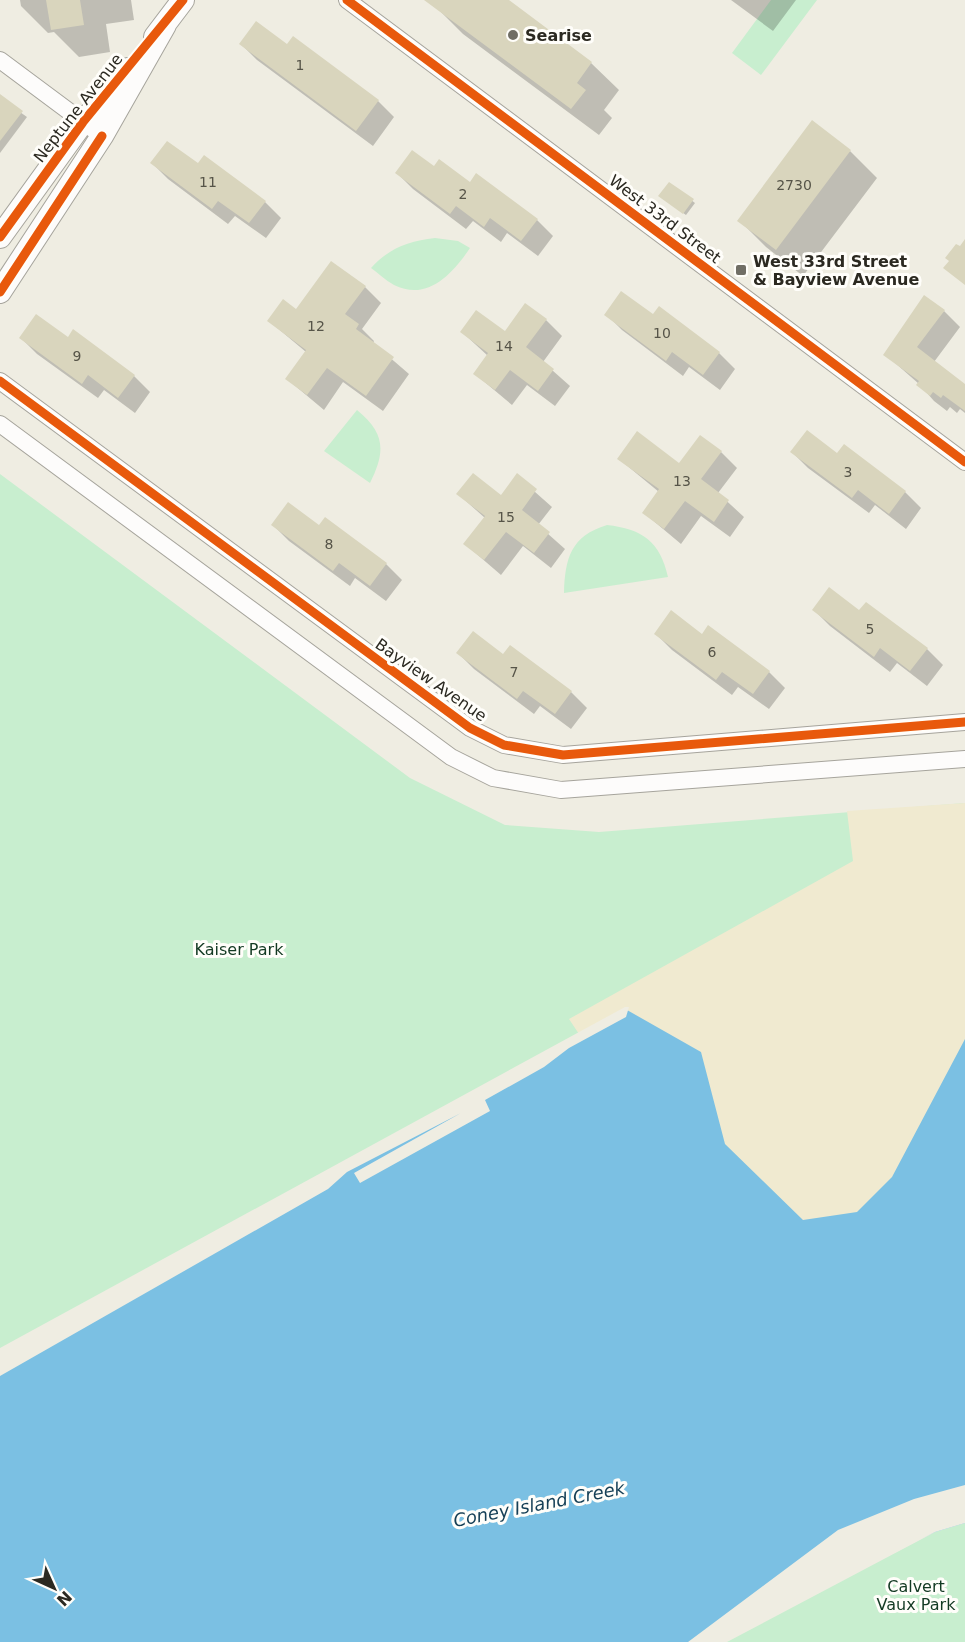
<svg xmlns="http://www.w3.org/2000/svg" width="965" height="1642" font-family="'DejaVu Sans',sans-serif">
<rect width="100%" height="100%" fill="#efede2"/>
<path fill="#c8eecf" d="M 771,0 L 817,0 L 761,75 L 732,53 Z
M 435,238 L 458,241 L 470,248 C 453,273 428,302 394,285 C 385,280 378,273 371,268 C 389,248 409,241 435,238 Z
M 357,410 C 385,433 386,451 370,483 L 324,451 Z
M 0,474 L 410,778 L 505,825 L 599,832 L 965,803 L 965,1039 L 0,1352 Z
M 607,525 C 642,529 660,541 668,577 L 564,593 C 565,558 571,536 607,525 Z
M 965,1523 L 965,1642 L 721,1642 L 935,1532 Z"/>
<path fill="#f0ead0" d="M 965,803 L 965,1327 L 491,1090 L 583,1040 L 569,1019 L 853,861 L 847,811 Z"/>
<path fill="#7bc0e3" d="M 627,1010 L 701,1052 L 725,1144 L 803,1220 L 857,1212 L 892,1177 L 965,1039 L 965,1523 L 935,1532 L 822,1587 L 721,1642 L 0,1642 L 0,1352 Z"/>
<path fill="#efede2" d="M 625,1007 L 629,1007 L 626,1017 L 569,1048 L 544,1067 L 485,1100 L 490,1111 L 360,1183 L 354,1173 L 461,1113 L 347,1172 L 328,1189 L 0,1376 L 0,1348 Z
M 965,1485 L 965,1523 L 935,1532 L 727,1642 L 688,1642 L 838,1530 L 914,1499 Z"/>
<path fill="#0003" d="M 20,0 L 131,0 L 134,20 L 106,24 L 110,52 L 79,57 L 54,32 L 48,33 L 21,6 Z
M 441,0 L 507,0 L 591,63 L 619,90 L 604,110 L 612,118 L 599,135 L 463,34 L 436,7 Z
M 731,0 L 796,0 L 773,31 Z
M 241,44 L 287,46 L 378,101 L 394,117 L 373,146 L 257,60 Z
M 0,98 L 27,117 L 0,153 Z
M 850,151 L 877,178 L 803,276 L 766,247 L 739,220 Z
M 152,163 L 198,165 L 265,202 L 281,218 L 266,238 L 235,216 L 228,224 L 168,179 Z
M 434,168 L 470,184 L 537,220 L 553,236 L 538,256 L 507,233 L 501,242 L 473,221 L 466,229 L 413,189 L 397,173 Z
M 670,184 L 695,203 L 686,215 L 662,198 Z
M 365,287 L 381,303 L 362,329 L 374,341 L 373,343 L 409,374 L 383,411 L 343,382 L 324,410 L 287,379 L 306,352 L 269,321 Z
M 944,311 L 960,327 L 934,362 L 965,385 L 965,413 L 960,409 L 957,413 L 950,407 L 947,411 L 934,401 L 919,384 L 885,354 Z
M 606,314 L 653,316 L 719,353 L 735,369 L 720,390 L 689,367 L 683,376 L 622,330 Z
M 546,320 L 562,336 L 543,362 L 570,386 L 555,406 L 527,385 L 512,405 L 475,374 L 488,356 L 462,332 L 505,333 Z
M 73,331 L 134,376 L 150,392 L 135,413 L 104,390 L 98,398 L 37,354 L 21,338 L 68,339 Z
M 844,447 L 905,492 L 921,508 L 906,529 L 875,505 L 869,513 L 808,468 L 792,452 L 838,455 Z
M 721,452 L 737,468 L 718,493 L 744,517 L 730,537 L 701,516 L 681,544 L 644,513 L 659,492 L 619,459 L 680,465 Z
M 517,476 L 552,507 L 538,525 L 565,549 L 551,568 L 523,546 L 501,575 L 465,544 L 485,518 L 458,494 L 501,497 Z
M 273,525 L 319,528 L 386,564 L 402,580 L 386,601 L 355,578 L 350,586 L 289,541 Z
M 814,610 L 859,612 L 927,649 L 943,665 L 927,686 L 897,663 L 890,672 L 830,626 Z
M 709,627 L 769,672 L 785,688 L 769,709 L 738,687 L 732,695 L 672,650 L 656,634 L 702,636 Z
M 458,653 L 504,656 L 571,692 L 587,708 L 571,729 L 540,706 L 534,714 L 474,669 Z"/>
<path fill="#d9d5bd" d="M 46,0 L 80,0 L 84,25 L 51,30 Z
M 424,0 L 509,0 L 592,62 L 577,83 L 586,90 L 571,109 Z
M 256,21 L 287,44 L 293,36 L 379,100 L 356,131 L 239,44 Z
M 0,94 L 23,111 L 0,141 Z
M 812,120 L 851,150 L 776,250 L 737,221 Z
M 167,141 L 198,163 L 204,155 L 266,201 L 249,223 L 218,201 L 212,209 L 150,163 Z
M 412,150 L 434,166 L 439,159 L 470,182 L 476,173 L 538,219 L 521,241 L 490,218 L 484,227 L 456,206 L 450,214 L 395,173 Z
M 669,182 L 694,199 L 683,214 L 658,196 Z
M 965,239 L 965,285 L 943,268 L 949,261 L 945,258 L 956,244 L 960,246 Z
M 331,261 L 366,286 L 345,314 L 359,324 L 356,329 L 394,357 L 366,396 L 327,368 L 307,395 L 285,379 L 306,350 L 267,321 L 283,299 L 296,309 Z
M 621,291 L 653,314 L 659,306 L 720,352 L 703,375 L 672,352 L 666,361 L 604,315 Z
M 924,295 L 945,310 L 917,347 L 965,384 L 965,411 L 943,395 L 941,398 L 933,392 L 930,396 L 916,385 L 919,381 L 883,355 Z
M 525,303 L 547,319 L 526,347 L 554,369 L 538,391 L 510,370 L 495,390 L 473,374 L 488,353 L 460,332 L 476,310 L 505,331 Z
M 36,314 L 68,337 L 73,329 L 135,375 L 118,398 L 88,375 L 82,384 L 19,338 Z
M 807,430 L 837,453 L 844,444 L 906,491 L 889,514 L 858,490 L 852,498 L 790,452 Z
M 637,431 L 679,463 L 700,435 L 722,451 L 701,479 L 729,500 L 714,522 L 685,501 L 664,529 L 642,513 L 659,489 L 617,459 Z
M 473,473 L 501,495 L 517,473 L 537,489 L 522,510 L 550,532 L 534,553 L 506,532 L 484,560 L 463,544 L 485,516 L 456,494 Z
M 288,502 L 319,525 L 325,517 L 387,563 L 370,586 L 339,563 L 333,571 L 271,525 Z
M 829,587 L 859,610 L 866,602 L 928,648 L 910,671 L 880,648 L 874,657 L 812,610 Z
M 671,610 L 702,634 L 708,625 L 770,671 L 753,694 L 722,672 L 716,680 L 654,634 Z
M 473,631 L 503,654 L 510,645 L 572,691 L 555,714 L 523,691 L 517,699 L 456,653 Z"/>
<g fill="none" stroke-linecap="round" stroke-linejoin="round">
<defs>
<path id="street" d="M 347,0 L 965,462
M 0,60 L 102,136
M 0,381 L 470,728 L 504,745 L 563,755 L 965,722
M 0,424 L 451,757 L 493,778 L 561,790 L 965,759"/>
<path id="secondary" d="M 155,37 L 183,0
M 0,237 L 83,122 L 128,69
M 0,292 L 102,136 L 165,25"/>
</defs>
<use href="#street" stroke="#a6a49c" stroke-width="18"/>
<use href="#secondary" stroke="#a6a49c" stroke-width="24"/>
<use href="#street" stroke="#fdfcfb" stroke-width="16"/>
<use href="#secondary" stroke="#fdfcfb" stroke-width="22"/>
<defs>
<path id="cycleway" d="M 347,0 L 965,462
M 0,237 L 83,122 L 183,0
M 0,292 L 102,136
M 0,381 L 470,728 L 504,745 L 563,755 L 965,722"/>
</defs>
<use href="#cycleway" stroke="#fffefa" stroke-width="13"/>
<use href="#cycleway" stroke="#e8590c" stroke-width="9"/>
</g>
<g fill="#706e65" stroke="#fffefa" stroke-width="2">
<circle cx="513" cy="35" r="6"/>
<rect x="735" y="264" width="12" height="12" rx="3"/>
</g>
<g text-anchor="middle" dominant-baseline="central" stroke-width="6" stroke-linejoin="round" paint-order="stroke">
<g font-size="14" fill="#565448">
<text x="300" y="65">1</text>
<text x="208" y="182">11</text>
<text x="794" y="185">2730</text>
<text x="463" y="194">2</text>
<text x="316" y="326">12</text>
<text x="662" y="333">10</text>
<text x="504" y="346">14</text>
<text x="77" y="356">9</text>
<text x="848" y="472">3</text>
<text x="682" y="481">13</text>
<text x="506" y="517">15</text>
<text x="329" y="544">8</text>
<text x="870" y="629">5</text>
<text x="712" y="652">6</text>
<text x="514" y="672">7</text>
</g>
<g font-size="16" font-weight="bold" fill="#2b2921" stroke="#fffefa" text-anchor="start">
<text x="525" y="35">Searise</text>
<text x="753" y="261">West 33rd Street<tspan x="753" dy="18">&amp; Bayview Avenue</tspan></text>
</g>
<g font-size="16" fill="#2b2921" stroke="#fffefa">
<text transform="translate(78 108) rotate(-52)">Neptune Avenue</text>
<text transform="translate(665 219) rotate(37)">West 33rd Street</text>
<text transform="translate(431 680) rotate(35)">Bayview Avenue</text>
</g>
<g font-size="16" fill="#133a23" stroke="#fffefa">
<text x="239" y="949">Kaiser Park</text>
<text x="916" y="1586">Calvert<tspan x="916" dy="18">Vaux Park</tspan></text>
</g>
<g font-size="18" font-style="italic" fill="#153f56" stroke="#fffefa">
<text transform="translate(539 1504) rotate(-11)">Coney Island Creek</text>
</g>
</g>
<g transform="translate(54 1588) rotate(135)" stroke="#fffefa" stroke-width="4.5" paint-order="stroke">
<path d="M0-4.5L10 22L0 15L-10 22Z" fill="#2b2921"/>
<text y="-9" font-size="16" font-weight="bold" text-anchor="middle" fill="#2b2921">N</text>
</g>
</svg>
